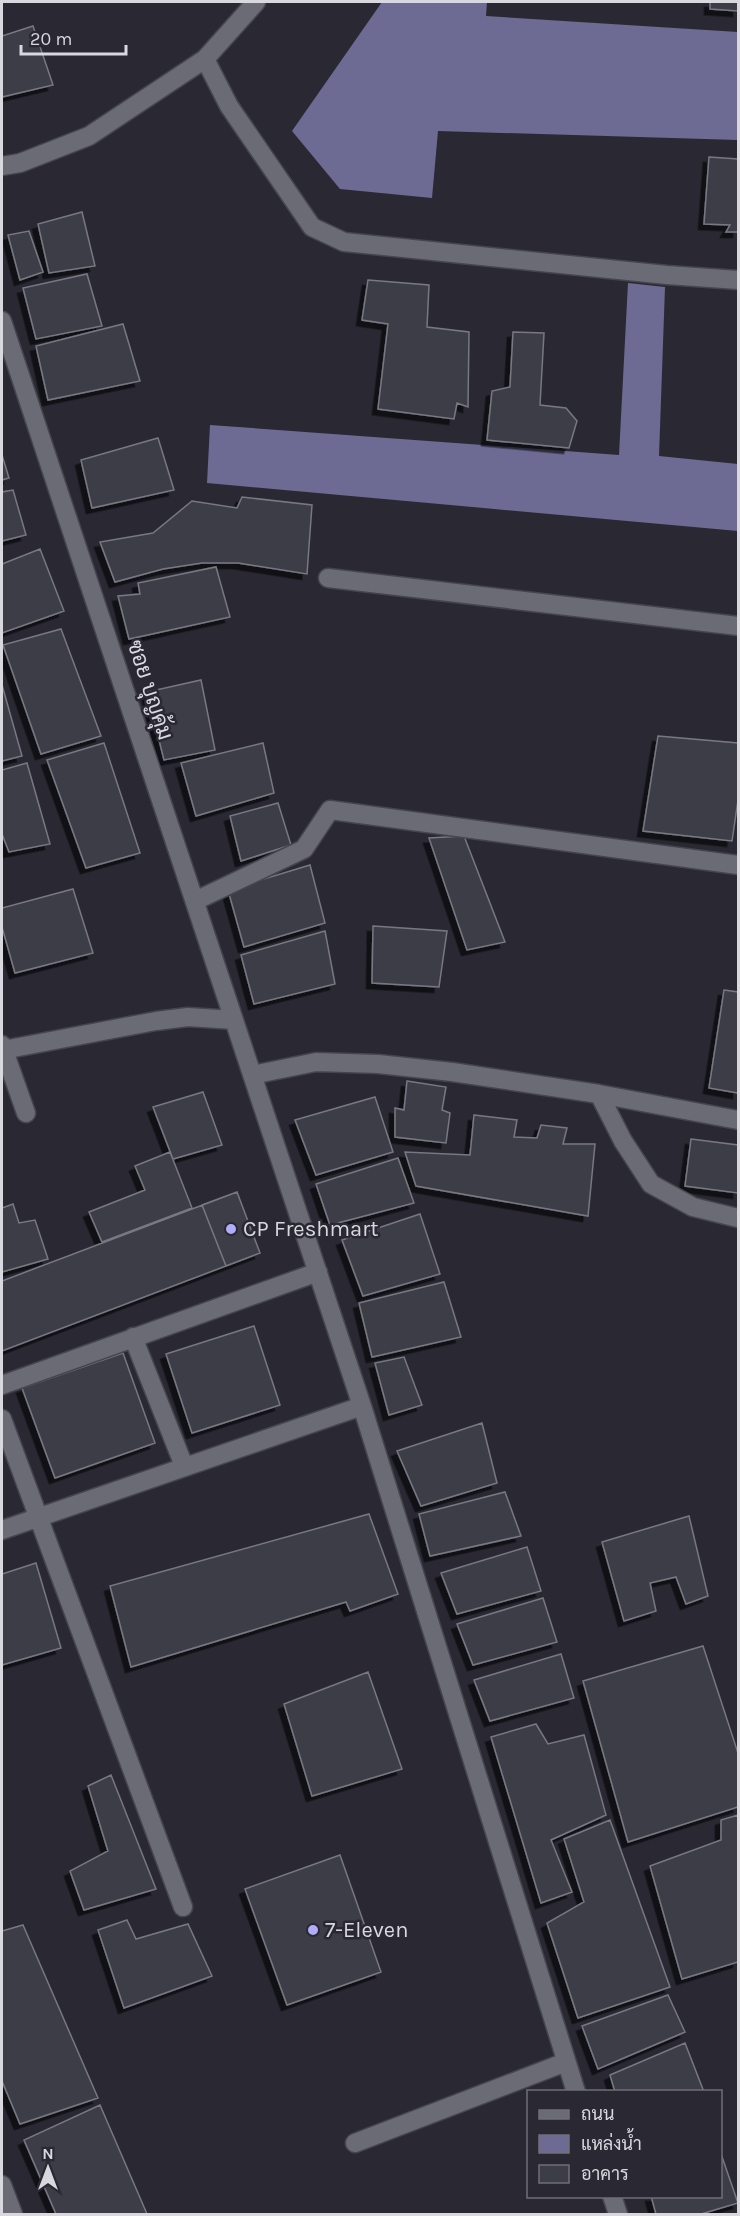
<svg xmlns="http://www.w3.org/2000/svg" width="740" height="2216" font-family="Karla,Sarabun,sans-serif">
<defs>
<filter id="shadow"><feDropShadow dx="-5.5" dy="5.5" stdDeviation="0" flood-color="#0009"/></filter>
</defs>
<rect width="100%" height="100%" fill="#2a2933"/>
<path fill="#6d6b94" d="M 382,2 L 487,2 L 486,16 L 738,32 L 738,140 L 438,131 L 432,198 L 340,189 L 292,131 Z
M 628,283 L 665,287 L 659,456 L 738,464 L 738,531 L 207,483 L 210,425 L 619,455 Z"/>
<path fill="#3d3d47" stroke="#787883" stroke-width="1.5" filter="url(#shadow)" d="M 710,2 L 738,2 L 738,11 L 710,9 Z
M 33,26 L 53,85 L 2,97 L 2,36 Z
M 709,157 L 738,159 L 738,232 L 726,232 L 730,225 L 704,224 Z
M 82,212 L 95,266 L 49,273 L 38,224 Z
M 29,231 L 43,272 L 20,280 L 8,235 Z
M 87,274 L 102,326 L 36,339 L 23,288 Z
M 368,280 L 429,285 L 427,327 L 469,332 L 468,407 L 457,403 L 454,419 L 378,409 L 388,324 L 362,320 Z
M 123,324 L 140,381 L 48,400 L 36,346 Z
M 513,332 L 544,333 L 540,405 L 566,408 L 577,421 L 569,448 L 487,440 L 492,391 L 510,387 Z
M 158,438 L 174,490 L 92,508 L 81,460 Z
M 2,455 L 9,478 L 2,480 Z
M 13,490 L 26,535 L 2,541 L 2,492 Z
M 242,497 L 312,505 L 307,574 L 238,563 L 202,563 L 163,569 L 115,582 L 100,542 L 153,533 L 192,501 L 237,508 Z
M 40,549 L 64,611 L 2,633 L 2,564 Z
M 216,567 L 230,617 L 129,639 L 118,596 L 140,594 L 138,583 Z
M 61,629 L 101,736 L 41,754 L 3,645 Z
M 201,680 L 215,750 L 164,760 L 147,692 Z
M 2,685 L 22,756 L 2,761 Z
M 658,736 L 738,743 L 738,800 L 732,841 L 643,831 Z
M 104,743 L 140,853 L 86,868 L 47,760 Z
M 263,743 L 274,793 L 196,816 L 181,763 Z
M 27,763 L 50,844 L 9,852 L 2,834 L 2,770 Z
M 278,803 L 291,845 L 241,861 L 230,816 Z
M 464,836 L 505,942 L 467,950 L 429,838 Z
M 310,865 L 325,923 L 244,947 L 228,890 Z
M 73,889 L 93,953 L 15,973 L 2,927 L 2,908 Z
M 373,926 L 447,931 L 439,987 L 372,983 Z
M 325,931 L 335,984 L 254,1004 L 241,955 Z
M 724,990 L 738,992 L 738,1093 L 709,1088 Z
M 407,1081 L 446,1087 L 442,1110 L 450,1113 L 446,1143 L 395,1137 L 395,1108 L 404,1110 Z
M 203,1092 L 222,1145 L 173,1159 L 153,1107 Z
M 375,1097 L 393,1152 L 316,1175 L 295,1120 Z
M 474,1115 L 517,1120 L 514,1137 L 537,1138 L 541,1125 L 567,1128 L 563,1144 L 595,1144 L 588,1216 L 416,1186 L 405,1152 L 470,1155 Z
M 691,1139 L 738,1145 L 738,1193 L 685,1186 Z
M 170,1152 L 192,1208 L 102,1242 L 89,1212 L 145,1190 L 135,1166 Z
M 398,1158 L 414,1203 L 330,1225 L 316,1184 Z
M 237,1192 L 260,1253 L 2,1351 L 2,1281 Z
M 237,1192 L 260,1253 L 226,1266 L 202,1205 Z
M 13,1204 L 19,1223 L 35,1220 L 48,1259 L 2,1272 L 2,1208 Z
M 420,1214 L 440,1274 L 363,1296 L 342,1240 Z
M 444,1282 L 461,1337 L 372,1357 L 359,1303 Z
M 254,1326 L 280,1405 L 192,1433 L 166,1354 Z
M 123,1353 L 155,1443 L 55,1478 L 22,1388 Z
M 404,1357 L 422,1405 L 389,1415 L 375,1363 Z
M 482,1423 L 497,1483 L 421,1506 L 397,1451 Z
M 505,1492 L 521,1536 L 430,1556 L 419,1514 Z
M 369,1514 L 398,1594 L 350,1611 L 346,1602 L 131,1667 L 110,1586 Z
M 689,1516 L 708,1596 L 686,1604 L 676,1577 L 650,1583 L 656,1611 L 624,1621 L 602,1542 Z
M 527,1547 L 541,1591 L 457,1614 L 441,1573 Z
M 36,1563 L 61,1648 L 2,1665 L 2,1574 Z
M 543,1598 L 557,1642 L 473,1665 L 457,1624 Z
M 703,1646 L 738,1753 L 738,1807 L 628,1842 L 583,1681 Z
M 561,1654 L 574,1698 L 490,1721 L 474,1680 Z
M 368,1672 L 402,1769 L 312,1796 L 284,1704 Z
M 536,1724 L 548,1744 L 584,1735 L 606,1815 L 551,1840 L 572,1892 L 541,1903 L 491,1737 Z
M 111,1775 L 156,1889 L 84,1910 L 70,1871 L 108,1851 L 88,1786 Z
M 738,1815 L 738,1962 L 682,1979 L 650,1866 L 721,1840 L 721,1820 Z
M 610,1820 L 670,1987 L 578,2018 L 547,1923 L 584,1902 L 564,1839 Z
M 340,1855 L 381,1972 L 287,2005 L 245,1889 Z
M 127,1920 L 136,1939 L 188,1924 L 212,1976 L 124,2008 L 98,1930 Z
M 23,1925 L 98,2098 L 20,2124 L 2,2081 L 2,1931 Z
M 668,1995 L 685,2032 L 598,2069 L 582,2026 Z
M 685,2043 L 704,2092 L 615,2092 L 610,2075 Z
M 100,2105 L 147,2214 L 56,2214 L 24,2140 Z
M 720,2151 L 738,2203 L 701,2214 L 656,2214 L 651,2196 L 720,2196 Z"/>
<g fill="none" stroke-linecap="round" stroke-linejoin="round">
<defs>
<path id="minor" d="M 205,59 L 229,106 L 312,227 L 344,242 L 667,275 L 738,280
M 2,166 L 20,163 L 89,136 L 205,59 L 256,2
M 2,321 L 362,1406 L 576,2092
M 328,578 L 738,626
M 195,901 L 304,849 L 330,810 L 738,865
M 2,1045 L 26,1113
M 3,1050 L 156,1021 L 188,1017 L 234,1020
M 252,1075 L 316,1062 L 378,1064 L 452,1072 L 599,1094 L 738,1120
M 599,1094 L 623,1141 L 651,1184 L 693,1207 L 738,1218
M 133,1337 L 184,1466
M 2,1385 L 318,1272
M 2,1419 L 183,1907
M 2,1530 L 362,1406
M 355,2143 L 566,2062
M 2,2185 L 13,2214
M 612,2196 L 618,2214"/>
</defs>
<use href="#minor" stroke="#45454e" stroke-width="21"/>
<use href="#minor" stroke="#6b6b76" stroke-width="18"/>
</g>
<g fill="#b1adfa" stroke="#2a2933" stroke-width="2">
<circle cx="231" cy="1229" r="6"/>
<circle cx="313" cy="1930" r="6"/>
</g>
<g text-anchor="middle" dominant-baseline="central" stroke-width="5" stroke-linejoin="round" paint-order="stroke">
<g font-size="22" fill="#d8d8de" stroke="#2a2933">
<text transform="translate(150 690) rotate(72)">ซอย บุญคุ้ม</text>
</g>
<g font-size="22" fill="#d8d8de" stroke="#2a2933" text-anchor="start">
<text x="243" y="1229">CP Freshmart</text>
<text x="325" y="1930">7-Eleven</text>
</g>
</g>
<rect width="740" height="2216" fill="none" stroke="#d8d8de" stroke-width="6"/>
<rect x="527" y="2090" width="195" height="108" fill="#2a2933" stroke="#706f77" stroke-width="1.5"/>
<rect x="539" y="2110" width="30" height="9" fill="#6b6b76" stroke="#706f77" stroke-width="1.5"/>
<text x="581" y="2120" font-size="18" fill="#d8d8de">ถนน</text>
<rect x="539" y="2135" width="30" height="18" fill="#6d6b94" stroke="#706f77" stroke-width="1.5"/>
<text x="581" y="2150" font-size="18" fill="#d8d8de">แหล่งน้ำ</text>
<rect x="539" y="2165" width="30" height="18" fill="#3d3d47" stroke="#706f77" stroke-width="1.5"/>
<text x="581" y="2180" font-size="18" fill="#d8d8de">อาคาร</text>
<g transform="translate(48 2168)" stroke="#2a2933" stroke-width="4.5" paint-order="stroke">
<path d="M0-4.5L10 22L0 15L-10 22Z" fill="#d8d8de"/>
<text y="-9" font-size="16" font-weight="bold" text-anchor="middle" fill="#d8d8de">N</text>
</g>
<path d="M21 45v9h105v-9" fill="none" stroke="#d8d8de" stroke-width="3"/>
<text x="30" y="45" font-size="18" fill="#d8d8de" stroke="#2a2933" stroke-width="4.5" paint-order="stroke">20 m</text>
</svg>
